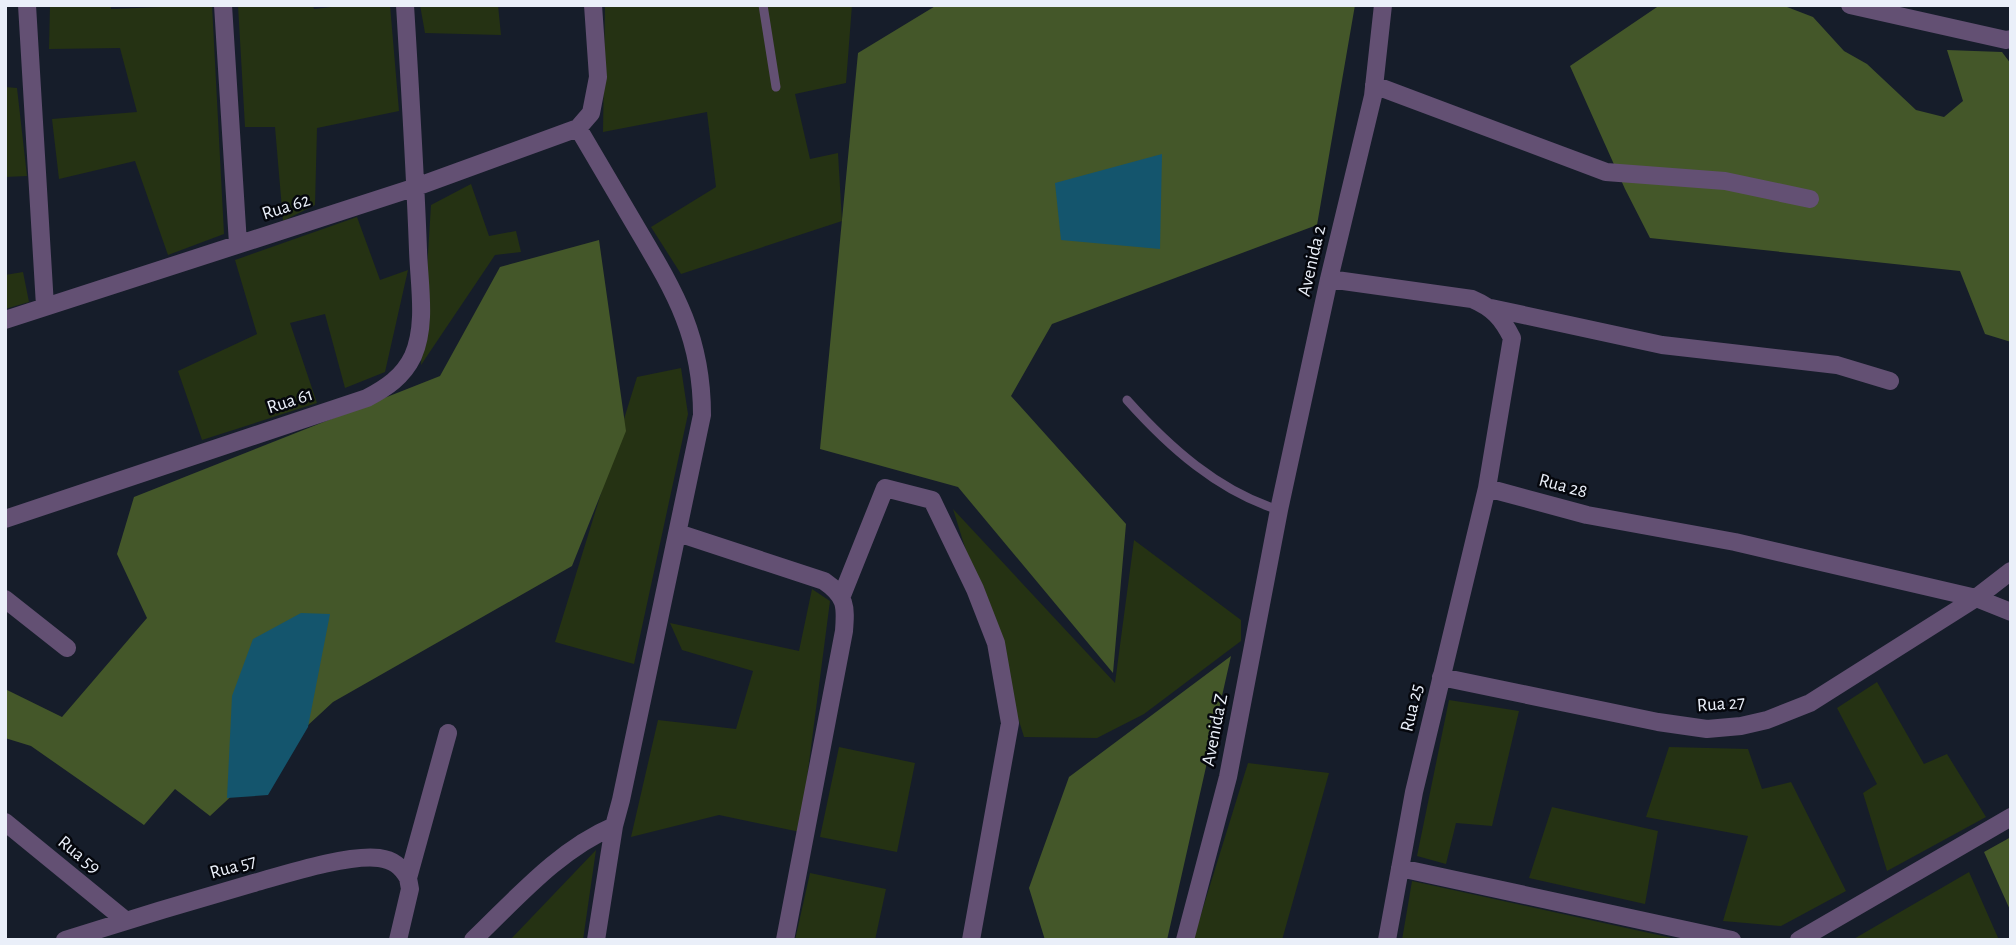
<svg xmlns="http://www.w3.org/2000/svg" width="2016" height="945" font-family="'Alegreya Sans',sans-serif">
	<rect width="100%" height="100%" fill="#161d2a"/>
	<path fill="#253213" d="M50,5h61v4l101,-4 12,229 -56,21 -33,-94 -76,18 -7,-60 85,-7 -17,-64 -71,1z
		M238,5h75l1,4 35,-4h41l9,106 -82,17 -2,77 -32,16 -8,-94h-30z
		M420,5h78l3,30 -76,-2z
		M605,5h247l-6,78 -51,11 15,65 28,-6 4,68 -161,53 -30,-47 65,-40 -9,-75 -104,20z
		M5,87l12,1 10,88 -22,1z
		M471,184l18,52 27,-5 5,21 -26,3 -74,110 10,-160z
		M357,217l23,63 28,-10 -23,102 -40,16 -20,-74 -35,9 27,80 -115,37 -24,-69 79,-37 -22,-74z
		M23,272l6,30 -24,7v-34z
		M681,368l7,46 -54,250 -79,-22 82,-265z
		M953,509l162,174 19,-143 107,80v21l-97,73 -47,24 -73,-1z
		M812,589l18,12 -30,231 -81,-17 -88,22 27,-117 78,9 17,-58 -71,-21 -12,-27 129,28z
		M1877,682l47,82 23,-10 39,63 -99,54 -24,-78 14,-9 -40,-76z
		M1449,700l70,11 -27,115 -36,-3 -10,41 -29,-8z
		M839,747l76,16 -18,89 -77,-15z
		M1669,747l79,2 14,40 29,-7 55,109 -65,35 -58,-5 25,-85 -102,-19z
		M1248,763l81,10 -47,167h-89z
		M1552,807l106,24 -13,73 -116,-26z
		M596,850l-13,90h-73z
		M1969,872l30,68h-147z
		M810,873l76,16 -11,51h-80z
		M1412,881l269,59h-279z"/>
	<path fill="#445729" d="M937,5h418l-38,220 -265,99 -41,72 115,128 -13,149 -155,-186 -138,-38 38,-396z
		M1660,5h108l19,2 26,10 31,34 23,13 49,46 28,7 19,-16 -16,-51 55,2 9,12v278l-26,-8 -25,-63 -310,-33 -25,-49 -55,-123z
		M599,240l27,191 -54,135 -239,136 -123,114 -35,-27 -31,36 -113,-79 -26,-8v-49l57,28 85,-99 -30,-64 17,-57 306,-121 60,-109z
		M1231,656l-64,284h-122l-16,-52 40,-111z
		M2011,837v75l-27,-60z"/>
	<path fill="#14556d" d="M1162,154l-2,95 -99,-9 -6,-57z
		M301,613l29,1 -22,113 -40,68 -41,3 5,-102 21,-57z"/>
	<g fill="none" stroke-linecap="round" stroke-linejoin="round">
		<path stroke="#635073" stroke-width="9" d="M763,5l13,82
			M1127,400c42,47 91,91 152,110"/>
		<path stroke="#635073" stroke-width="18" d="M27,5l18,301
			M223,5l15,239
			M1850,5l156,35 5,-1
			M1374,85l232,87 119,9 85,18
			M1329,279l143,20c21,9 30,19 40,39l-25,150 100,27 148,27 241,56 35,14
			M1491,308l171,37 175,20 53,16
			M5,320l411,-133 162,-59 13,-15 7,-36 -5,-72
			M5,519l362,-121c19,-10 36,-21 46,-42 14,-32 6,-72 5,-106 -3,-82 -8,-163 -13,-245
			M678,533l146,48c22,15 22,25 20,50l-59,309
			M841,598l44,-110 47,12 43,89 21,54 14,80 -39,217
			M5,599l62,49
			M1441,677l217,45 49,7 34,-3 26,-6 43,-17 166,-105 35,-27
			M5,822l120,98
			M1400,868l332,72
			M65,940c63,-20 126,-39 189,-57 32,-9 94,-29 125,-25 14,2 22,8 29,20
			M398,940l12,-51 -2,-11 40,-145
			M473,940c44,-42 85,-90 141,-114l7,-26 81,-385c0,-77 -26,-121 -64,-185 -20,-34 -40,-68 -60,-102
			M596,940l18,-114
			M1185,940l43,-163 51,-267 50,-231 44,-183 10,-91
			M1387,940l27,-148 73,-304
			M1799,940l212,-123"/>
	</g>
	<g text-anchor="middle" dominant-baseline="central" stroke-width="5" stroke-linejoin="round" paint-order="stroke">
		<g font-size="19" fill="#eaeff9" stroke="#05070d">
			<text transform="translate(286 207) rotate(-18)">Rua 62</text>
			<text transform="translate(1312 261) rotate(-77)">Avenida 2</text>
			<text transform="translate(290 401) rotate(-18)">Rua 61</text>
			<text transform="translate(1563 486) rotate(15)">Rua 28</text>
			<text transform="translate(1721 704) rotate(-4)">Rua 27</text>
			<text transform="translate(1412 708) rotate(-77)">Rua 25</text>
			<text transform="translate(1215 730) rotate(-79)">Avenida Z</text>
			<text transform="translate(79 855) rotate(39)">Rua 59</text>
			<text transform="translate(233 867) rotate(-16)">Rua 57</text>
		</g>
	</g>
	<rect width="2016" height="945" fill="none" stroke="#eaeff9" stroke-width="14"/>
</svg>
